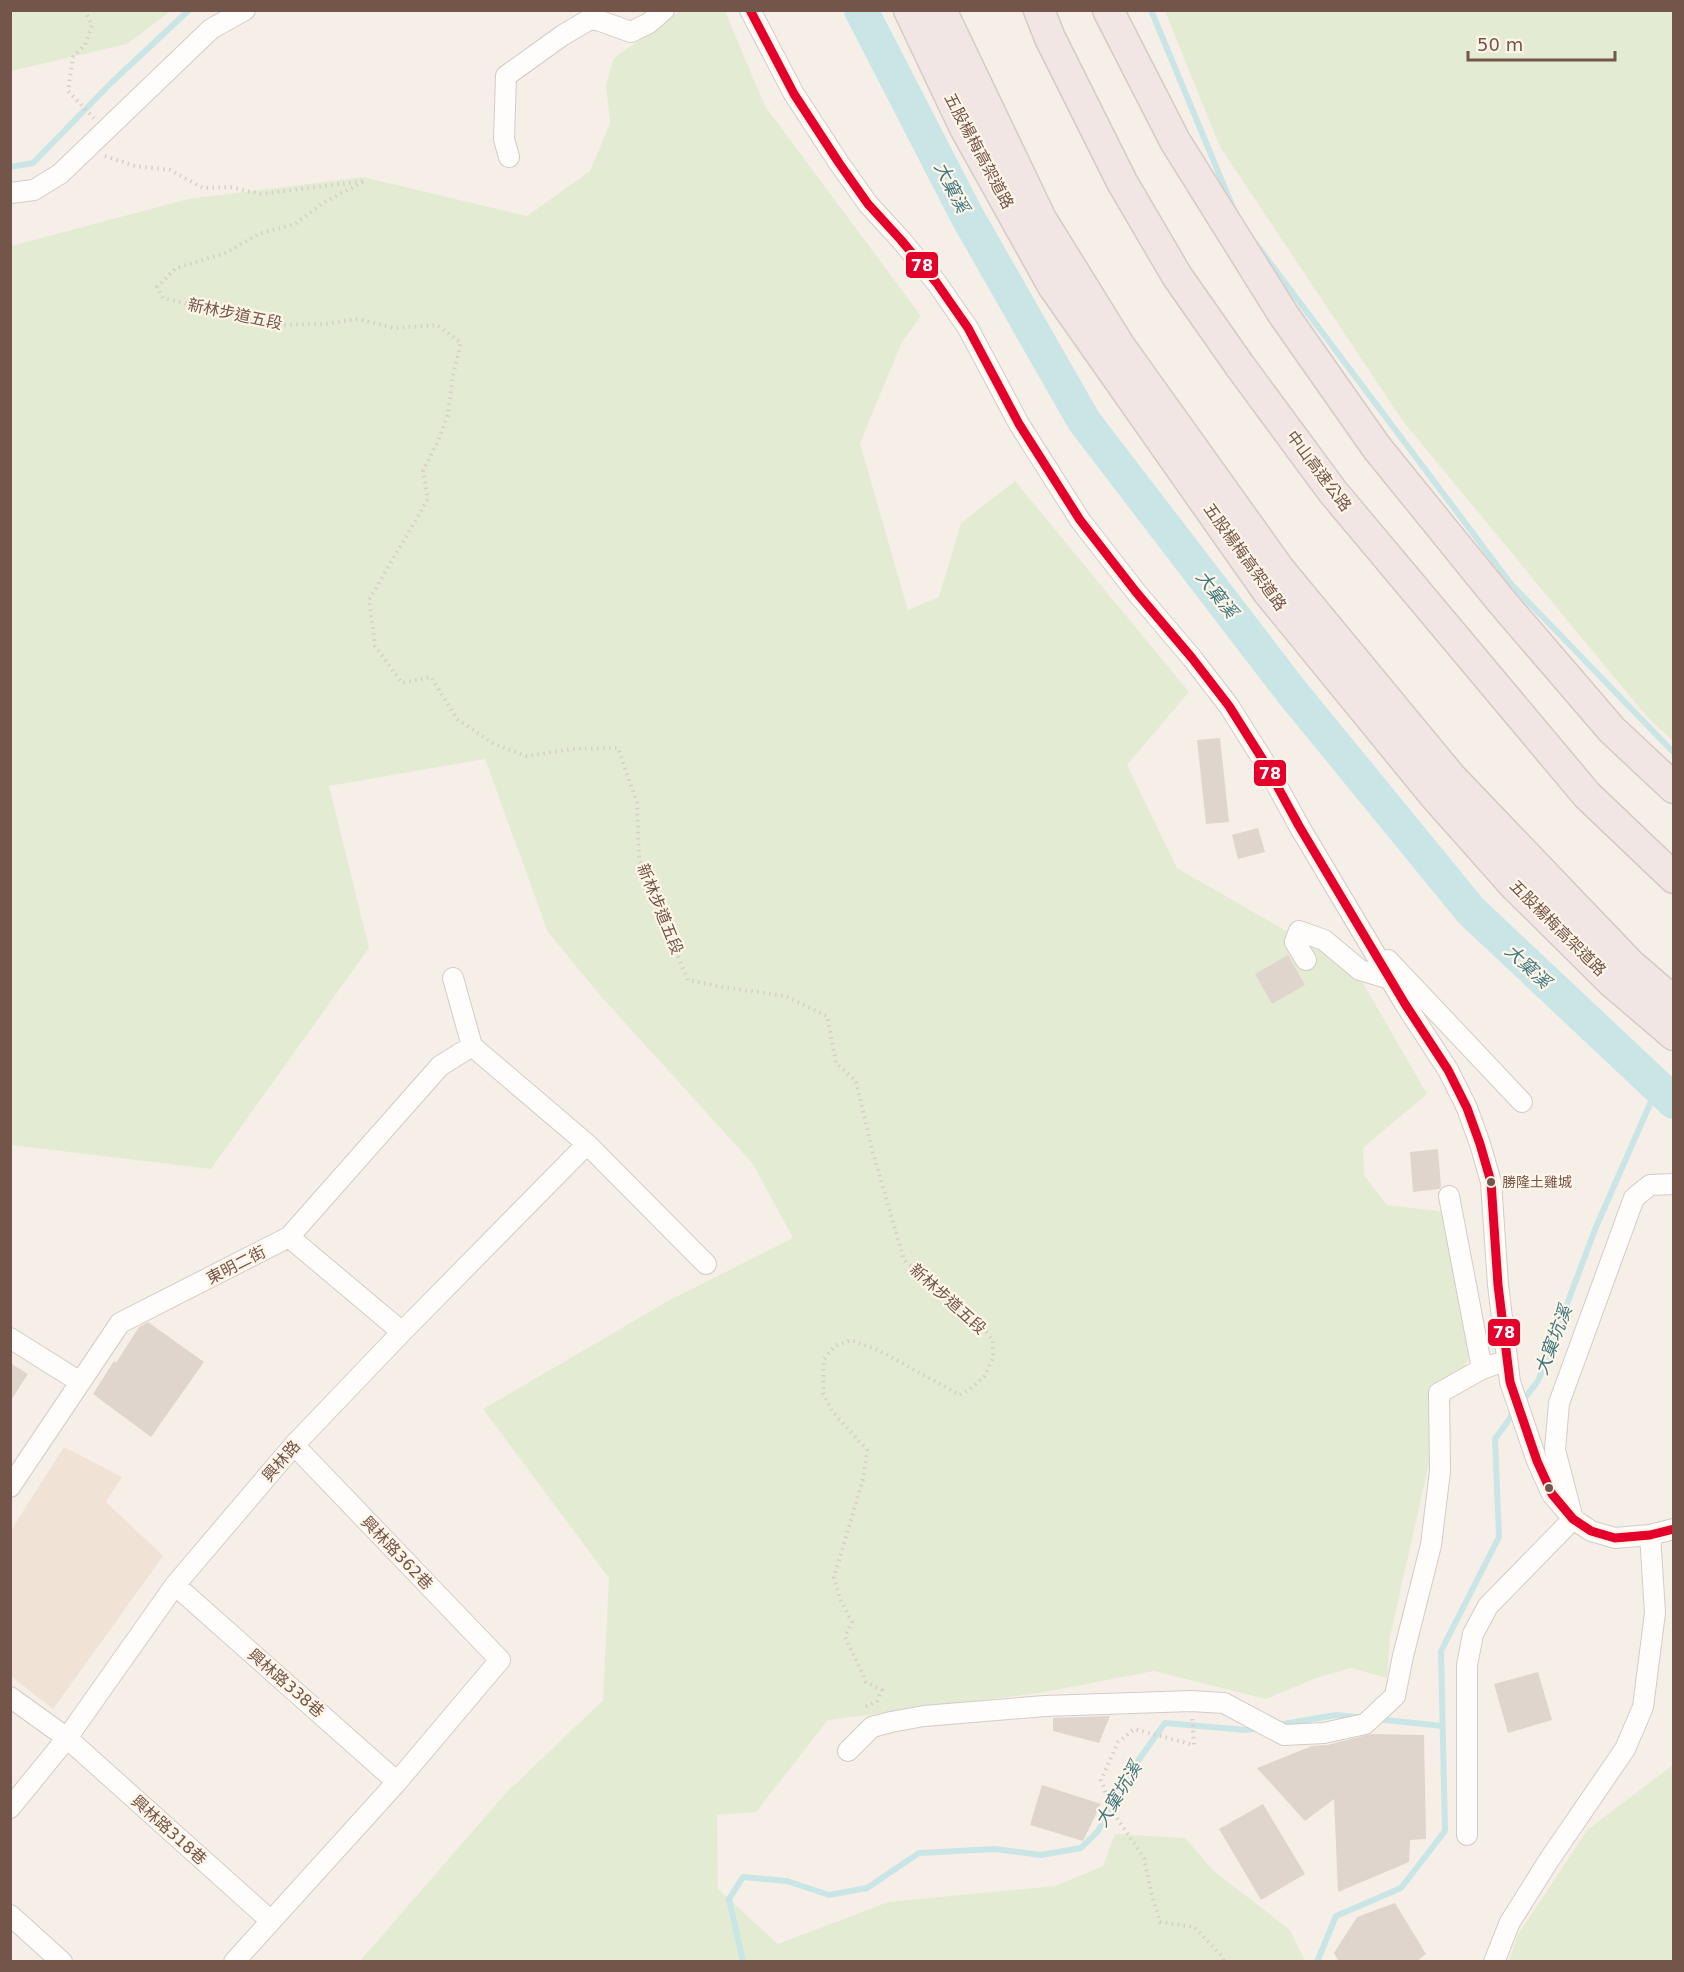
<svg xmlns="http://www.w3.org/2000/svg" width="1684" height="1972" font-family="'DejaVu Sans','Noto Sans TC',sans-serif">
	<rect width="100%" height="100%" fill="#f6efe8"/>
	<path fill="#f0e2d5" d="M64,1447l58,30 -16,25 57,54 -110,153 -42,-33 -1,-144z"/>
	<path fill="#e3ecd3" d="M10,11l1,-1 160,1 -44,33 -116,27z
		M680,11h45l40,95 156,210 -19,26 -42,101 48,167 31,-13 22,-74 54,-42 174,211 -62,73 50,103 179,103 71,123 -64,54 1,27 23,30 51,6 20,13 16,119 -42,107 -42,187 -3,41 -36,-10 -32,9 -53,22 -112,-28 -114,22 -212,27 -72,92 -39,3 1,74 60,55 110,-42 168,-16 47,-20 12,-32 70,4 29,33 76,59 15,31h-945l145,-167 98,-94 6,-122 -126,-169 185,-108 125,-63 -40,-74 -155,-171 -50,-61 -63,-173 -156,27 40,162 -158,221 -200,-24v-899l177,-47 175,-22 164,39 63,-45 20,-48 -4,-38 8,-27z
		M1165,11h508v730l-26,-24 -245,-297 -182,-273z
		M1673,1765v196h-164l8,-25 70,-106z"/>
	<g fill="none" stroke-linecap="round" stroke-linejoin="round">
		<path stroke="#cae5e6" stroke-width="6" d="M1151,10l83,200
			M10,167l23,-4 78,-80 78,-73
			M1256,244l255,340 163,169
			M1521,1403l17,-22 58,-154 61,-139
			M1376,1719l66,7
			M1278,1725l58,-10 21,2
			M743,1962l-14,-63 14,-22 44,4 42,14 38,-7 52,-35 76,-4 46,6 40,-7 17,-17 32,-59 35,-49 81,7 13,-2
			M1317,1962l19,-46 65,-28 44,-57 -4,-180 58,-114 -4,-98 20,-28"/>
		<path stroke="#cae5e6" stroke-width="34" d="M861,10l106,206 117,205 207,270 180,220 203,191"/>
	</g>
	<path fill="#e0d5cd" d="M1220,738l9,84 -23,2 -9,-84z
		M1258,828l7,24 -27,7 -6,-24z
		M1288,955l17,30 -33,19 -17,-30z
		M1438,1149l3,38 -2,2 -26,3 -3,-40z
		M148,1322l56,40 -53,75 -58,-43 21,-33 2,2 23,-36z
		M10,1363l18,11 -18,28z
		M1538,1672l14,48 -44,13 -14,-49z
		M1110,1716l-11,27 -46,-12v-13z
		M1371,1734l53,1 2,104 -16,1 -1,22 -71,30 -4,-93 -29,22 -48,-53 55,-22 15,-1z
		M1042,1785l59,19 -18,37 -53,-16z
		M1263,1804l42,70 -44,26 -42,-71z
		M1395,1903l31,51 -10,8h-77l-5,-9 23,-36z"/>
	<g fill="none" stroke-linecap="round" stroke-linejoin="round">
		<defs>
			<path id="minor" d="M750,10l44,84 45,69 29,41 33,36 35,42 32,46 51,96 61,96 56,72 56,66 37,48 34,54 36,66 106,178 43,66 19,38 13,36 11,38 7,103 12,97 27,79 15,33 21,25 18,12 24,7 35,-3 24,-6
				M509,157l-5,-18 2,-63 57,-41 29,-17 39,14 18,-9 15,-13
				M10,193l24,-3 26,-16 151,-145 34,-19
				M1306,960l-11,-18 4,-11 25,9 36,30 30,9
				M1388,960l134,142
				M453,978l19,68 115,98 119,120
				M1449,1196l33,173
				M289,1237l113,95
				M10,1338l70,44
				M10,1487l110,-164 169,-86 151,-171 32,-20
				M175,1585l222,197
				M10,1697l57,41 204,183
				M848,1751l24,-24 19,-5 33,-6 121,-10 146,-5 33,2 60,32 40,-2 41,-9 30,-28 8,-40 28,-111 9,-74 -1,-78 43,-24 25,-9
				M10,1808l57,-70 108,-153 119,-140 108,-113 185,-188
				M1467,1835v-170l6,-31 15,-28 85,-87 -18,-69 4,-47 75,-205 16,-13 24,-1
				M10,1915l52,47
				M234,1962l163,-180 103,-122 -206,-215
				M1494,1962l16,-40 39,-62 76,-111 18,-42 12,-94 -5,-78"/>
			<path id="highway" d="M909,10l56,118 88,158 215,306 166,203 79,89 100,99 61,52
				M941,10l100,209 78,126 161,225 171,207 179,187 44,38
				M1039,10l11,28 72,144 55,94 63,90 93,126 254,303 87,83
				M1108,10l67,131 108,173 94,134 125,154 110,128 62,58"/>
		</defs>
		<use href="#minor" stroke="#d4cbc5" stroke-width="22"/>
		<use href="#highway" stroke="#d5cac5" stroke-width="33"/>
		<path stroke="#d8cec9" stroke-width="4" stroke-dasharray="1.5 4.5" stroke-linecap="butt" d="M84,10l8,15 -7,20 -12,12 -5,34 26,27
			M105,156l30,10 35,4 33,18 27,-1 32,7 103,-13 -42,22 -28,21 -37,10 -32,19 -50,15 -19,19 6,11 67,17 47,10 47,-1 34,-5 36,9 43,-3 24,18 -8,32 -5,40 -11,28 -14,28 5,28 -59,101 6,46 27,37 29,-6 26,42 37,25 33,12 46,-7 45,-1 19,55 2,55 22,58 27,64 34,7 63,9 42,20 9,47 20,18 15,65 33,114 76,64 13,17v17l-9,19 -14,12 -10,6 -80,-44 -29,-11 -16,6 -11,13 -1,34 9,18 35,39 -3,26 -30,101 6,22 12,23 -7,14c6,16 15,30 21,46l16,8 -5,11 -14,7
			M1192,1719l2,26 -60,-16 -16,13 -17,38 11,31 32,47 7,34 9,30 34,5 28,29 2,6"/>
		<use href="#minor" stroke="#fefdfc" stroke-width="20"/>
		<use href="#highway" stroke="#f1e6e3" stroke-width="30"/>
		<defs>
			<path id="bus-1" d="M750,10l44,84 45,69 29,41 33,36 35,42 32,46 51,96 61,96 56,72 56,66 37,48 34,54 36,66 106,178 43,66 19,38 13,36 11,38 7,103 12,97 27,79 15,33 21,25 18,12 24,7 35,-3 24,-6"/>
		</defs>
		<use href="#bus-1" stroke="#fff5e8" stroke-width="14"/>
		<use href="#bus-1" stroke="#e4002b" stroke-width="9"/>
	</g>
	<g fill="#735549" stroke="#fff5e8" stroke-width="2">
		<circle cx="1491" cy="1182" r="5"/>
		<circle cx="1549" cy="1488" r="5"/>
	</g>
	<g text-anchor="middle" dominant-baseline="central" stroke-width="4.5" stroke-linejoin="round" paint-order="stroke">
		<g font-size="14" fill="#735549" stroke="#fff5e8" text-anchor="start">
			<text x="1502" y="1182">勝隆土雞城</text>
		</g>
		<g font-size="16" fill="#735549" stroke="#fff5e8">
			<text transform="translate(979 151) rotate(62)">五股楊梅高架道路</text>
			<text transform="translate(235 314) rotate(12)">新林步道五段</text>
			<text transform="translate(1319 471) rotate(53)">中山高速公路</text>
			<text transform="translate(1245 557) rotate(54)">五股楊梅高架道路</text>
			<text transform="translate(660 909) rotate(68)">新林步道五段</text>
			<text transform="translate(1558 928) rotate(45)">五股楊梅高架道路</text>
			<text transform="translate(236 1265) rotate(-27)">東明二街</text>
			<text transform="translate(948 1299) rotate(42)">新林步道五段</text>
			<text transform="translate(281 1461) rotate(-49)">興林路</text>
			<text transform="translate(397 1553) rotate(46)">興林路362巷</text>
			<text transform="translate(286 1683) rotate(41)">興林路338巷</text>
			<text transform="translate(169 1830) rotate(42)">興林路318巷</text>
		</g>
		<g font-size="18" font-style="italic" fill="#3f7980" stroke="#fff5e8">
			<text transform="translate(952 187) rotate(63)">大窠溪</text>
			<text transform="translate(1217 594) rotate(52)">大窠溪</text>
			<text transform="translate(1528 966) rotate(43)">大窠溪</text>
			<text transform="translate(1553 1340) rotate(-69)">大窠坑溪</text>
			<text transform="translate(1118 1794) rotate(-59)">大窠坑溪</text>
		</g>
	</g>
	<g stroke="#fff5e8" stroke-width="2">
		<rect x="905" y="251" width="34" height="28" rx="6" fill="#e4002b"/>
		<rect x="1253" y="759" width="34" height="28" rx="6" fill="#e4002b"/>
		<rect x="1487" y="1318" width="34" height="29" rx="6" fill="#e4002b"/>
	</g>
	<g font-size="16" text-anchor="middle" font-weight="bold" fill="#fff">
		<text x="922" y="271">78</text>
		<text x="1270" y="779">78</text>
		<text x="1504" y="1338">78</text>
	</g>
	<rect width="1684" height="1972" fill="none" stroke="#735549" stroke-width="24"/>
	<path d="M1468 51v9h147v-9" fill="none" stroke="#735549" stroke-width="3"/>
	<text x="1477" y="51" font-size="18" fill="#735549" stroke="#fff5e8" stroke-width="4.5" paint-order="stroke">50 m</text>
</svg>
